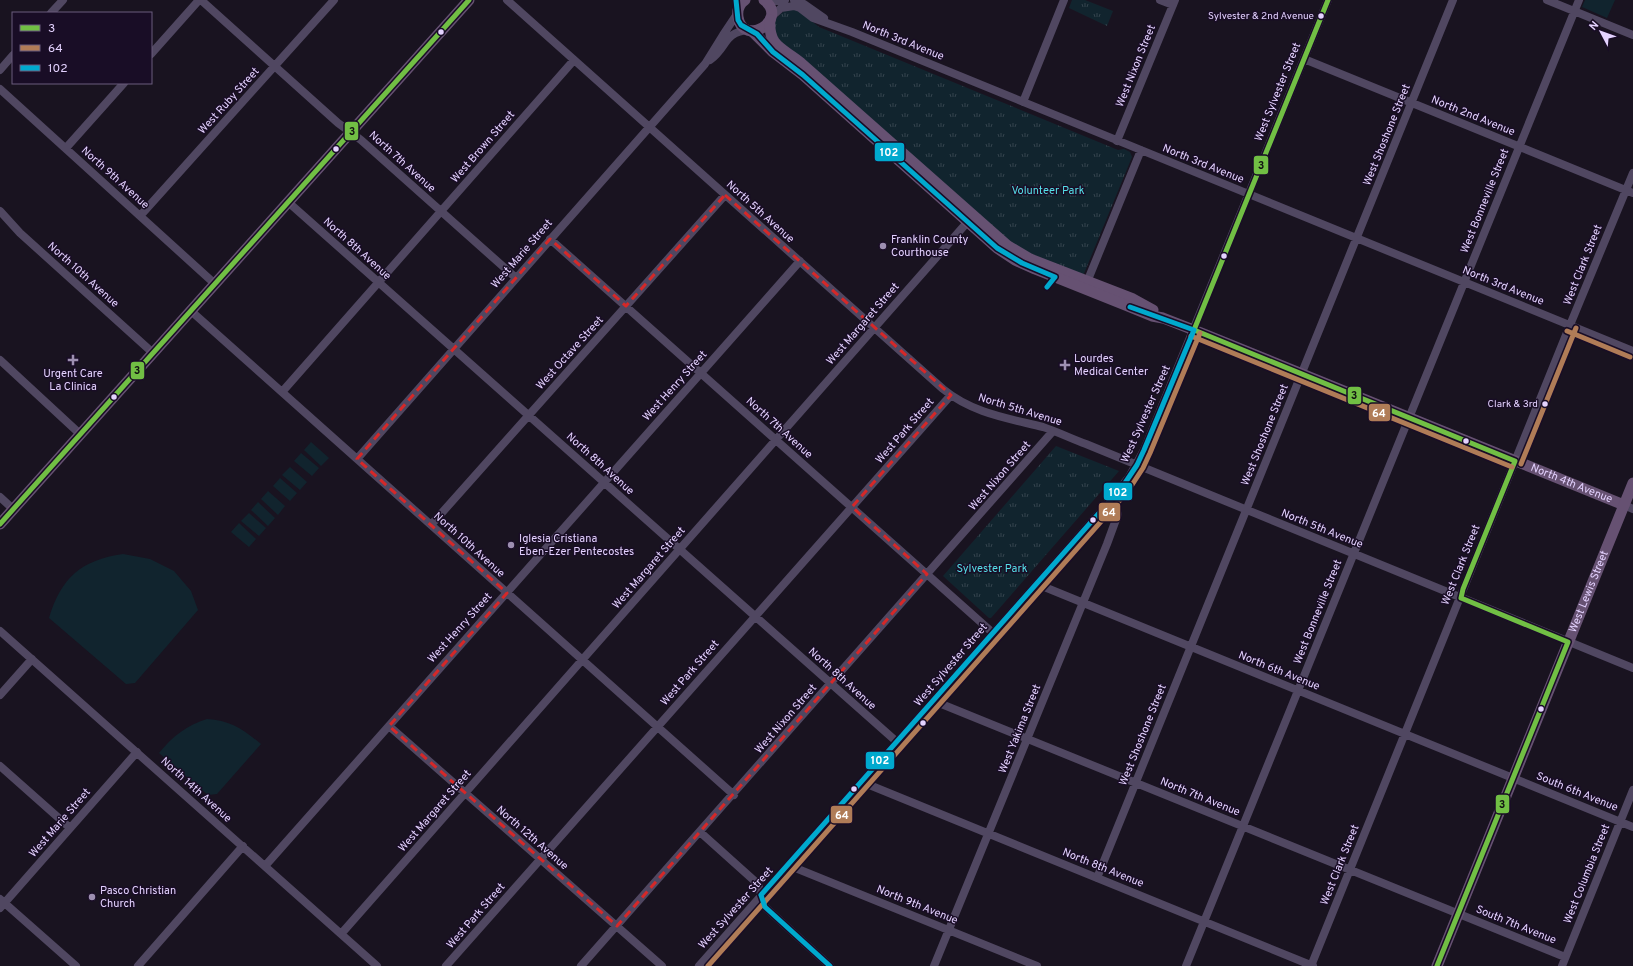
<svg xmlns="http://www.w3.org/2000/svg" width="1633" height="966" font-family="Overpass,sans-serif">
	<defs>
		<pattern id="park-tufts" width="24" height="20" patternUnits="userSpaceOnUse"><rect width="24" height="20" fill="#11242e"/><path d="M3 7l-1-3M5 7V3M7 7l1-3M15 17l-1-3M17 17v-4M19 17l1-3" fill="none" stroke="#34434d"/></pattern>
	</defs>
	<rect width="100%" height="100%" fill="#191320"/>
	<path fill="#11242e" d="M1585,0h30l-8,18 -25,-11z
		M311,442l18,16 -8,8 -17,-16z
		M301,453l18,15 -7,8 -18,-15z
		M290,467l17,15 -7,8 -18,-15z
		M280,478l17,15 -7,8 -17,-15z
		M268,491l17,15 -7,9 -17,-16z
		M258,502l17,16 -7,8 -17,-16z
		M249,513l17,15 -7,8 -18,-15z
		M239,523l17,16 -7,8 -18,-15z
		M123,554l27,5 24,12 17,20 7,19 -63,73 -9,1 -77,-66c12,-40 32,-58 74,-64z
		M207,719c23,1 37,11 54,25l-44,50 -9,1 -49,-42c14,-17 28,-28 48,-34z"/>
	<path fill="url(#park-tufts)" d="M1072,0h13l28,11 -6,15 -38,-18z
		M785,10h13l21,17 299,123 6,-1 6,3 2,5 -49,119 -68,-29 -237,-202 -5,-24z
		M1056,446l63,25 -128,147h-2l-46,-42z"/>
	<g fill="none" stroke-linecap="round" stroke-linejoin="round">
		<path stroke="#504761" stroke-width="8" d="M201,0l137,123 23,17 155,138
			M507,0l436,389c29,24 64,29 100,38 15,5 29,12 43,17l547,224
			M767,0l9,1 9,-1
			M794,0l10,4 20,14
			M1160,0l13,5
			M1547,0l86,35
			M51,13l12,-13
			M771,17l10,-9 13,-2 6,2 13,10 39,14 781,319
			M151,54l48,-54
			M1304,59l329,134
			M710,60c18,-13 13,-28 39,-30
			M0,70l13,-15
			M0,89l215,195
			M1023,102l41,-102
			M1117,141l58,-141
			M66,148l58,-65
			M288,202l609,540
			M0,211l20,22 133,120
			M140,216l194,-216
			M550,239l443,394
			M1085,287l56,-137
			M191,311l543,484
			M0,360l80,74
			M282,392l292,-332
			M357,459l348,-395 18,-29 14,-21
			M0,497l13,12
			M1624,505l9,4
			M431,525l294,-330
			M1037,584l596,243
			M0,631l377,335
			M0,695l32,-36
			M934,701l631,256
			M389,726l273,240
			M0,766l70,62
			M862,782l451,184
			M700,832l58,52 7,23 65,59
			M788,865l249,101
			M265,866l535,-605
			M1097,878l356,-878
			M0,899l76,67
			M0,908l137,-156
			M341,934l630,-716
			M138,966l105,-120
			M446,966l505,-571
			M581,966l472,-535
			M699,966l410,-464 20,-25 15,-27 184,-450
			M934,966l173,-422 11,-30 -9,-12
			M1186,966l393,-966
			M1311,966l259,-641 63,-152
			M1562,966l71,-176"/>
		<g stroke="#665172" stroke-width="11">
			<path d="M745,0c-6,4 -8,10 -7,17 5,31 52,3 26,-17"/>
			<path d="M770,20c-2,27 13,28 31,43l207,183 22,13 103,40 20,11"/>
			<path id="s1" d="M752,31l21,21 30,23 194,173 18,12 20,9 95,38 22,9 11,2 41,16 420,171"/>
			<path d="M0,524l469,-524"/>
			<path id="s2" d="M1437,966l196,-483"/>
		</g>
		<defs>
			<path id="bus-1" d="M1194,330l134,-330
				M1194,330l321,131
				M0,524l469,-524
				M1461,598l2,-9 52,-128
				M1461,598l107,44
				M1437,966l131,-324"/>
			<path id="bus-2" d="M1567,331l63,26
				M1191,336l321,131
				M1521,464l55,-136
				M708,966l420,-475 15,-23 7,-15 50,-120"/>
			<path id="bus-3" d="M736,0l2,20 3,5 16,9 16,18 30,23 194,173 25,15 33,14 -8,10
				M1130,307l64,23
				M761,895l362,-409 14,-21 7,-15 50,-120
				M761,895l4,12 65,59"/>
		</defs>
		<use href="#bus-1" stroke="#190d26" stroke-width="8"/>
		<use href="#bus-2" stroke="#190d26" stroke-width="8"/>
		<use href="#bus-3" stroke="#190d26" stroke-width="8"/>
		<use href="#bus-1" stroke="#71bf44" stroke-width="5"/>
		<use href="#bus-2" stroke="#b07c57" stroke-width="5"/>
		<use href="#bus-3" stroke="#00a9ce" stroke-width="5"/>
	</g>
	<path fill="none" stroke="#d62828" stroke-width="3" stroke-dasharray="8 5" stroke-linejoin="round" d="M725,195l226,200 -99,112 75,67 -310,352 -228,-200 118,-133 -150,-134 193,-220 76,67z"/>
	<g fill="#e4d2ff" stroke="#190d26" stroke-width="1.5">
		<circle cx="1321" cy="16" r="3.5"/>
		<circle cx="441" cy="32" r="3.5"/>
		<circle cx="336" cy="149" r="3.5"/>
		<circle cx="1224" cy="256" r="3.5"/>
		<circle cx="114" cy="397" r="3.5"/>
		<circle cx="1545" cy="404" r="3.5"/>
		<circle cx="1466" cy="441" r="3.5"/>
		<circle cx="1093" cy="520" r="3.5"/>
		<circle cx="1541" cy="709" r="3.5"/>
		<circle cx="923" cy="723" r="3.5"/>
		<circle cx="854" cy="789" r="3.5"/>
	</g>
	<g fill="#9d8fb1" stroke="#190d26" stroke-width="1.5">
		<circle cx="883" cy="246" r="4"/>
		<path d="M71 354h4v4h4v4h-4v4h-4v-4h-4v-4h4z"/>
		<path d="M1063 359h4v4h4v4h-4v4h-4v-4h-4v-4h4z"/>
		<circle cx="511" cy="545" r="4"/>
		<circle cx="92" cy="897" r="4"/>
	</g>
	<g text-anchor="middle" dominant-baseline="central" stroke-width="3" stroke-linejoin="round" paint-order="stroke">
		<g font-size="10" fill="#e4d2ff" stroke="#190d26" text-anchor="end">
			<text x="1314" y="16">Sylvester &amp; 2nd Avenue</text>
			<text x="1538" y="404">Clark &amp; 3rd</text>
		</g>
		<g font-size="11" fill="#e4d2ff" stroke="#190d26">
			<text transform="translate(903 41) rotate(22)">North 3rd Avenue</text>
			<text transform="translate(1136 66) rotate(-68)">West Nixon Street</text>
			<text transform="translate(1278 92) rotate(-68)">West Sylvester Street</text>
			<text transform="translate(229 101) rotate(-48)">West Ruby Street</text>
			<text transform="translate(1473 116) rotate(22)">North 2nd Avenue</text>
			<text transform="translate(1387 135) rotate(-68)">West Shoshone Street</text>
			<text transform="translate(483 147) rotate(-49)">West Brown Street</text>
			<text transform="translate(402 162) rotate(42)">North 7th Avenue</text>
			<text transform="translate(1203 164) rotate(22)">North 3rd Avenue</text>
			<text transform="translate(115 178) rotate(42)">North 9th Avenue</text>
			<text transform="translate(1485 201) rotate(-68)">West Bonneville Street</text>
			<text transform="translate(760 212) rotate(42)">North 5th Avenue</text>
			<text transform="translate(357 249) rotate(42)">North 8th Avenue</text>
			<text transform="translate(522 254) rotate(-49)">West Marie Street</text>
			<text transform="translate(1583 265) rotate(-68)">West Clark Street</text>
			<text transform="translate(83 275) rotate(42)">North 10th Avenue</text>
			<text transform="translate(1503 286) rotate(22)">North 3rd Avenue</text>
			<text transform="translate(863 324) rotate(-49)">West Margaret Street</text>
			<text transform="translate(570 353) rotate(-48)">West Octave Street</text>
			<text transform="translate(675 386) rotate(-48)">West Henry Street</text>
			<text transform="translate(1020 410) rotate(17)">North 5th Avenue</text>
			<text transform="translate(1146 414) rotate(-66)">West Sylvester Street</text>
			<text transform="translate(779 428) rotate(42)">North 7th Avenue</text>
			<text transform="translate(905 431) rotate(-49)">West Park Street</text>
			<text transform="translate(1265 435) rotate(-68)">West Shoshone Street</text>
			<text transform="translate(600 464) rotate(42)">North 8th Avenue</text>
			<text transform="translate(1000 476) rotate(-49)">West Nixon Street</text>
			<text stroke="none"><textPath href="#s1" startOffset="949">North 4th Avenue</textPath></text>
			<text transform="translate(1322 529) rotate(22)">North 5th Avenue</text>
			<text transform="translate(469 545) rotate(42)">North 10th Avenue</text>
			<text transform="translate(1461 565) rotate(-68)">West Clark Street</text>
			<text transform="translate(649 568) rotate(-49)">West Margaret Street</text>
			<text stroke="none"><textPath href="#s2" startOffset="404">West Lewis Street</textPath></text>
			<text transform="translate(1318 612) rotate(-68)">West Bonneville Street</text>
			<text transform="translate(460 628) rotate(-48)">West Henry Street</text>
			<text transform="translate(951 665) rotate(-49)">West Sylvester Street</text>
			<text transform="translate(1279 671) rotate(22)">North 6th Avenue</text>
			<text transform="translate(690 673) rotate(-49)">West Park Street</text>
			<text transform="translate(842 679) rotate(42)">North 8th Avenue</text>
			<text transform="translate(786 719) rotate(-49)">West Nixon Street</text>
			<text transform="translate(1020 729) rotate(-68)">West Yakima Street</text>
			<text transform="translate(1143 735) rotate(-68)">West Shoshone Street</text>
			<text transform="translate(196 790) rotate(42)">North 14th Avenue</text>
			<text transform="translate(1577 792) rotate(22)">South 6th Avenue</text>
			<text transform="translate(1200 797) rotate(22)">North 7th Avenue</text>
			<text transform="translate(435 811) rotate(-49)">West Margaret Street</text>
			<text transform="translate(60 823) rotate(-49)">West Marie Street</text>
			<text transform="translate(532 838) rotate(41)">North 12th Avenue</text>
			<text transform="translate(1340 865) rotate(-68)">West Clark Street</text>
			<text transform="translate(1103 868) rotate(22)">North 8th Avenue</text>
			<text transform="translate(1587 874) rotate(-68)">West Columbia Street</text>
			<text transform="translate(917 905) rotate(22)">North 9th Avenue</text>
			<text transform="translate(736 908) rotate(-48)">West Sylvester Street</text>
			<text transform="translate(476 916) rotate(-49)">West Park Street</text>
			<text transform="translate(1516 925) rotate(22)">South 7th Avenue</text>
		</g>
		<g font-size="11" fill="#55e0e8" stroke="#190d26">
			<text x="1048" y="191">Volunteer Park</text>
			<text x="992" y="569">Sylvester Park</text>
		</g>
		<g font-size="11" fill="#e4d2ff" stroke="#190d26" text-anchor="start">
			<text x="891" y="240">Franklin County<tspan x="891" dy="13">Courthouse</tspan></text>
			<text x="1074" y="359">Lourdes<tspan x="1074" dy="13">Medical Center</tspan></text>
			<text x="73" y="374" text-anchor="middle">Urgent Care<tspan x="73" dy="13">La Clinica</tspan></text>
			<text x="519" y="539">Iglesia Cristiana<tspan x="519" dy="13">Eben-Ezer Pentecostes</tspan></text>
			<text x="100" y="891">Pasco Christian<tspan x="100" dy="13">Church</tspan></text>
		</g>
	</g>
	<g stroke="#190d26" stroke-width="1.5">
		<rect x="344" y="121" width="15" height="20" rx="4" fill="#71bf44"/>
		<rect x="874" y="142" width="31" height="20" rx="4" fill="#00a9ce"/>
		<rect x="1253" y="155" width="16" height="20" rx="4" fill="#71bf44"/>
		<rect x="130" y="361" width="15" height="19" rx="4" fill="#71bf44"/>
		<rect x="1347" y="386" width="15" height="19" rx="4" fill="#71bf44"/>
		<rect x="1368" y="403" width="23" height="19" rx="4" fill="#b07c57"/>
		<rect x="1103" y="482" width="30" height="19" rx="4" fill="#00a9ce"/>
		<rect x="1098" y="502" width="23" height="20" rx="4" fill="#b07c57"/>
		<rect x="865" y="751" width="30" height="19" rx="4" fill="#00a9ce"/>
		<rect x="1495" y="794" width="15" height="20" rx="4" fill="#71bf44"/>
		<rect x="830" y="805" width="23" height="19" rx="4" fill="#b07c57"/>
	</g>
	<g font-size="11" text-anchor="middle" font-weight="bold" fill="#fff">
		<text x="889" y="156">102</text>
		<text x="1379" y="417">64</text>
		<text x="1118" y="496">102</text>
		<text x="1109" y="516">64</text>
		<text x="880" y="764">102</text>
		<text x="842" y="819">64</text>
	</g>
	<g font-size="11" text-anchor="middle" font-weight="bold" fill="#111">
		<text x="352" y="135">3</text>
		<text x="1261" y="169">3</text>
		<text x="137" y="374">3</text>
		<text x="1354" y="399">3</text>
		<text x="1502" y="808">3</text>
	</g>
	<rect x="12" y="12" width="140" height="72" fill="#190d26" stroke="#6a5c7d"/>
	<rect x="20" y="25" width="20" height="6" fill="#71bf44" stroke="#6a5c7d"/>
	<text x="48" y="32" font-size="12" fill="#e4d2ff">3</text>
	<rect x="20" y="45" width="20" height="6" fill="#b07c57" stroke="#6a5c7d"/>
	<text x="48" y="52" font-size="12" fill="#e4d2ff">64</text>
	<rect x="20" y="65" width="20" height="6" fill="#00a9ce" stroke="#6a5c7d"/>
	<text x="48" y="72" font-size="12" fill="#e4d2ff">102</text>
	<g transform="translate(1601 32) rotate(311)" stroke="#190d26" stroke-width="3" paint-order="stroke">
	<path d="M0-3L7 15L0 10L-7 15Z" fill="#e4d2ff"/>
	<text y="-6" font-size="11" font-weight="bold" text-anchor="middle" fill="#e4d2ff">N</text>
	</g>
</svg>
